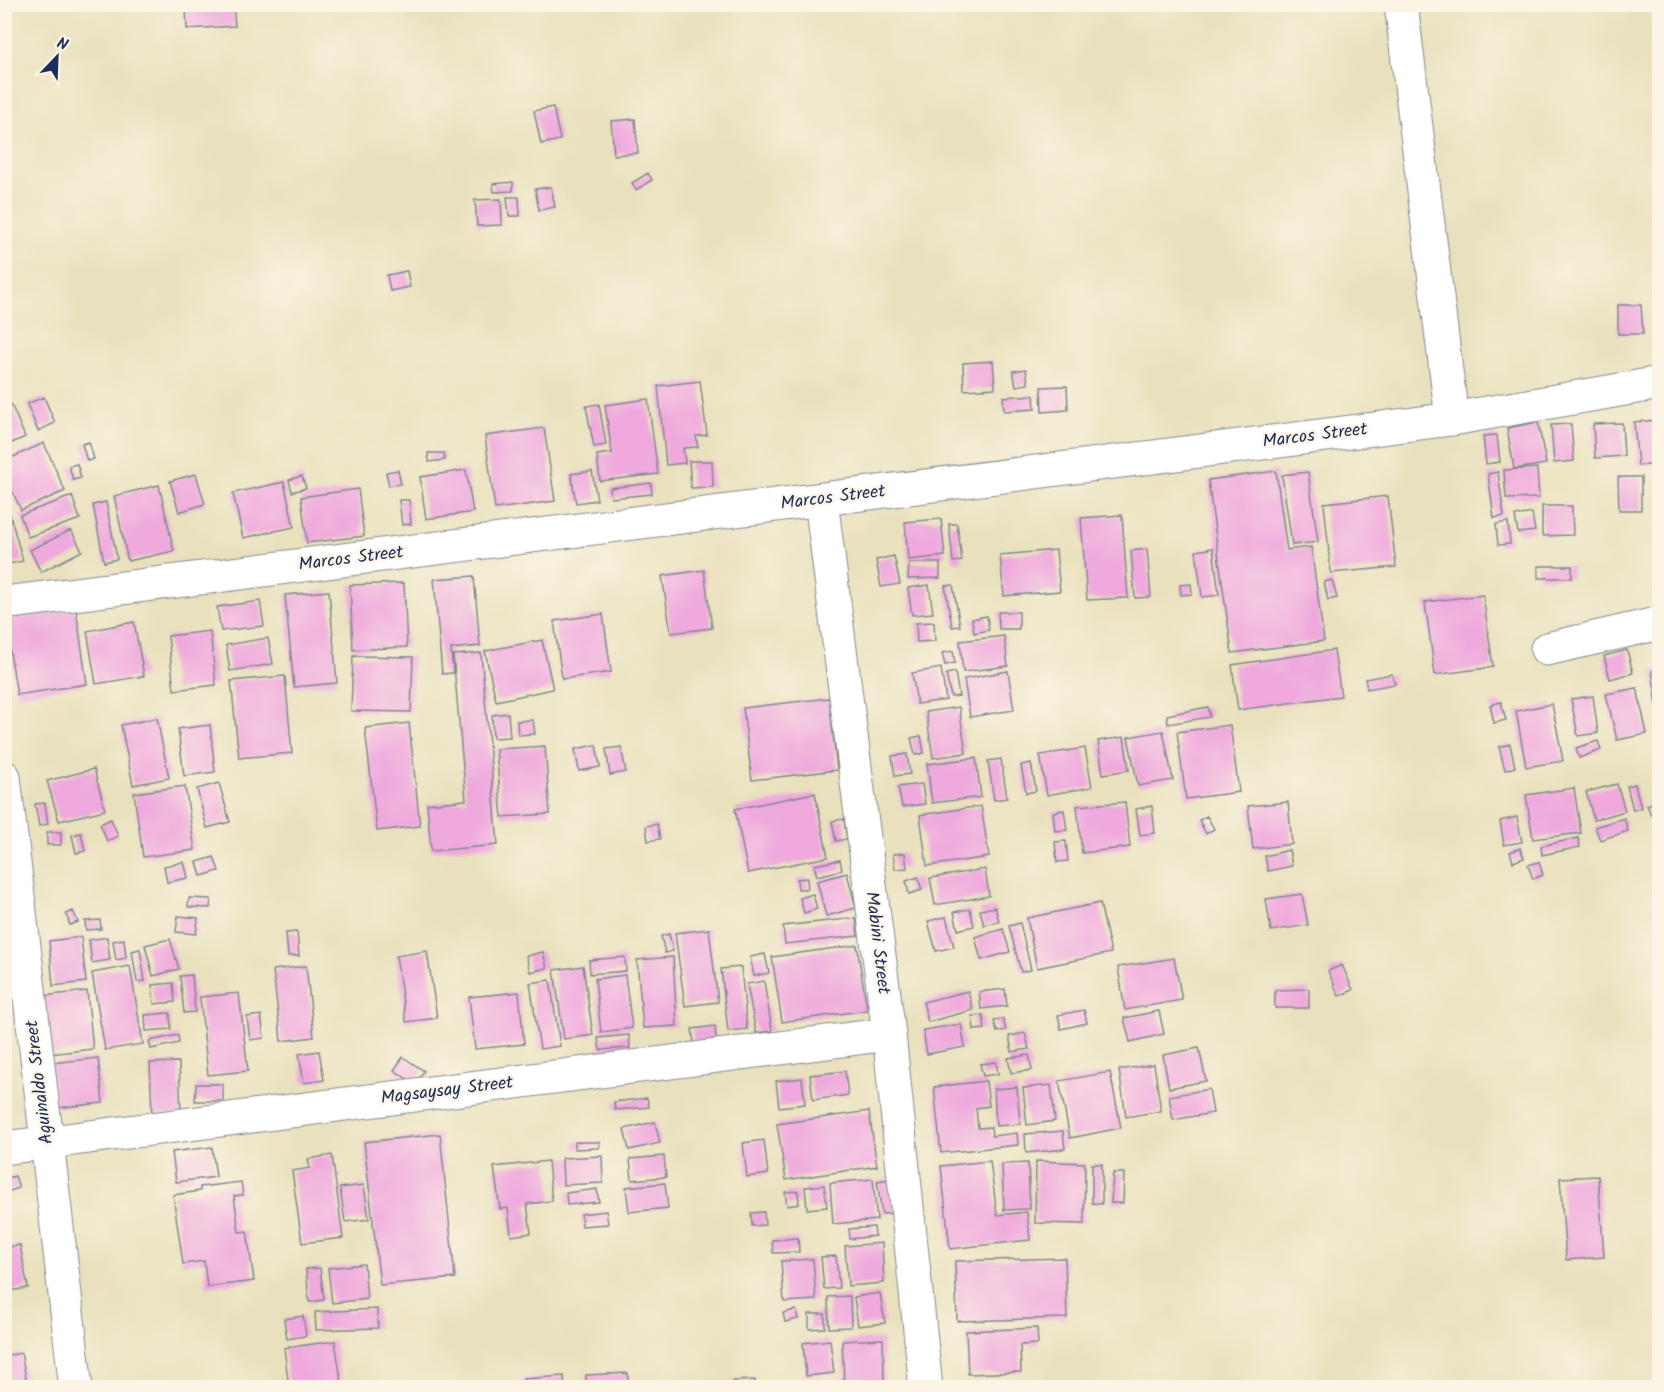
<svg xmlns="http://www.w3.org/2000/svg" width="1664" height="1392" font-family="Kalam,sans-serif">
	<rect width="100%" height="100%" fill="#fcf5e5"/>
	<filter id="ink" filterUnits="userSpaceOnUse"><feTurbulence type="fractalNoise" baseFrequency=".0167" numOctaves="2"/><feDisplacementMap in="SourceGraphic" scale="12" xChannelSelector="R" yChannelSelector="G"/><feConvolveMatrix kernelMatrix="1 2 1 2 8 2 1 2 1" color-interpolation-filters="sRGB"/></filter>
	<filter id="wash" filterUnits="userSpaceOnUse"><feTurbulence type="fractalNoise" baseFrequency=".008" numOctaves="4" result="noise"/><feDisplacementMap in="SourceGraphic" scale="24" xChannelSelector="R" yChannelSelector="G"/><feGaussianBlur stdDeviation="1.35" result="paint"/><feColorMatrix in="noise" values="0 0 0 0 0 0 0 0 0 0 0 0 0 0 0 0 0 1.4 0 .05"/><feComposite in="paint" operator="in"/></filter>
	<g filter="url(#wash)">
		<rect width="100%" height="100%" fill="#e9e1bd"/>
		<g id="blocks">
			<path fill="#efa9dd" d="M233,4l2,22 -48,3 -1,-21z
				M553,107l7,33 -19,4 -7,-33z
				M635,119l3,34 -24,2 -3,-34z
				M648,173l4,7 -16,10 -4,-7z
				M513,182v9l-19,1 -1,-8z
				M551,187l4,20 -16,3 -4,-21z
				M507,197h12l1,19h-11z
				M501,199l1,26 -25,1 -2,-26z
				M407,271l3,16 -20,4 -3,-16z
				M1618,305h23l2,29h-25z
				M993,361l2,27 -31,2 -1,-27z
				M1026,369l2,15 -12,2 -3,-15z
				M700,381l7,54 -11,1 2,11 -15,1 2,15 -19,2 -8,-79z
				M1067,386l1,24 -26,2 -1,-25z
				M1034,395l1,14 -31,2 -1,-14z
				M44,397l11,26 -17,8 -11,-27z
				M648,399l10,75 -58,7 -3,-26 15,-2 -7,-48z
				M11,404l14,33 -20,9v-39z
				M599,404l7,41 -12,2 -8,-41z
				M1657,420l3,44 -22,2 -4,-44z
				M1538,422l8,42 -32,5 -7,-41z
				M1622,423l2,33 -29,2 -2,-34z
				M1571,424l3,37 -20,2 -3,-38z
				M544,428l11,73 -60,8 -10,-73z
				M1497,435l3,27 -14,2 -3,-28z
				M89,442l5,17 -7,2 -5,-17z
				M44,443l21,48 -44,19 -17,-37v-12z
				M428,453h16l1,7 -16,2z
				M689,461h23l1,26 -22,1z
				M77,464l4,14 -8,2 -4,-14z
				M1537,468l2,30 -33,1 -2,-29z
				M398,470l3,14 -12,2 -3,-14z
				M466,470l7,42 -47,7 -6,-42z
				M592,471l5,29 -21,3 -5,-29z
				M1276,471l11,79 24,-3 13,94 -92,12 -24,-173z
				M1308,472l10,70 -26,3 -10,-70z
				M1498,472l6,44 -10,2 -6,-44z
				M196,474l9,30 -26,8 -9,-31z
				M302,476l4,12 -14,4 -3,-12z
				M1618,477h23v33h-22z
				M284,482l10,45 -51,11 -10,-45z
				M651,483l1,11 -41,4 -1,-10z
				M159,485l15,66 -46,10 -14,-65z
				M358,489l6,47 -57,7 -6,-46z
				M4,494l19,67 -19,4z
				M72,496l8,23 -52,18 -8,-22z
				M1388,496l8,71 -65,6 -7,-70z
				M399,500h10l2,24 -9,1z
				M106,502l11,57 -13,3 -11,-57z
				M1542,506h30l1,29 -31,1z
				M1532,513l3,18 -17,2 -3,-17z
				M1122,515l6,83 -41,2 -6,-82z
				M941,519l4,37 -37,4 -3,-38z
				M1508,522l2,22 -12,1 -2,-21z
				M949,524h8l5,37 -9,1z
				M71,530l11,21 -41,21 -11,-22z
				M1213,548l6,47 -17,2 -6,-46z
				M1147,549l4,48 -16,1 -4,-47z
				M1056,550l4,41 -56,5 -4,-41z
				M894,556l6,28 -19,3 -5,-27z
				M909,563h31v15l-32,1z
				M1538,566h34v12h-34z
				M704,570l8,58 -41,5 -9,-57z
				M474,576l6,70 -29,3 2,24 -11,1 -8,-95z
				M1332,580l5,18 -9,2 -4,-18z
				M404,583l3,64 -54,3 -3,-65z
				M1191,584l1,10 -11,1 -1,-10z
				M929,585l4,28 -21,2 -4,-27z
				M953,585l7,41 -8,1 -7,-41z
				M329,591l8,92 -43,4 -9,-92z
				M1483,595l10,72 -58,8 -10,-73z
				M260,601l4,25 -43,5 -4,-24z
				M76,609l11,75 -70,11 -12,-75z
				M998,612h21v17h-20z
				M603,614l8,58 -49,7 -8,-58z
				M987,616l2,14 -15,3 -2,-14z
				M134,622l10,54 -48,8 -9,-53z
				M934,622l1,19 -18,1 -1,-19z
				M210,631l6,54 -42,5 -6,-54z
				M1004,636l4,30 -45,6 -3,-31z
				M268,638l5,26 -43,7 -4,-26z
				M542,640l11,49 -57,12 -11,-50z
				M1334,650l7,46 -103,14 -6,-45z
				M1627,650l6,23 -23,6 -6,-23z
				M953,651l2,12 -10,2 -3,-12z
				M481,653l17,192 -67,6 -4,-47 39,-4 -13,-145z
				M353,656l60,1 -2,55 -60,-1z
				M941,668l5,32 -29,4 -5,-31z
				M1660,669v42h-2l-6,-40z
				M1008,671l6,39 -44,7 -6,-38z
				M955,672l4,24 -8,1 -5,-23z
				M1392,674l3,10 -28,5 -2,-10z
				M285,676l7,77 -53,5 -8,-77z
				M1637,688l10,46 -30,6 -11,-46z
				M1593,696l5,37 -20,3 -7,-37z
				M829,698l8,72 -85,10 -9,-72z
				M1501,702l5,18 -12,3 -4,-18z
				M1552,704l11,57 -37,6 -10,-56z
				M959,707l7,46 -33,5 -7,-46z
				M1208,707l2,10 -42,7 -1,-9z
				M508,713l2,24 -17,1 -1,-23z
				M157,718l12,60 -36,7 -12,-60z
				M533,720l2,14 -17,1 -1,-14z
				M409,723l11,103 -43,5 -12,-103z
				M210,725l5,47 -31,4 -6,-47z
				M1230,725l9,67 -53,7 -9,-67z
				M1163,731l10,49 -35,6 -10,-49z
				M921,736l3,17 -9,2 -4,-17z
				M1124,737l5,33 -26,4 -5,-33z
				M1598,741l3,9 -22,8 -3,-10z
				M1510,744l5,23 -10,3 -6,-23z
				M596,745l4,22 -21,4 -4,-22z
				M545,746l5,68 -48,3 -6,-68z
				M621,747l5,25 -16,3 -4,-26z
				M1085,748l7,39 -45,8 -7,-40z
				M907,754l3,20 -15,2 -3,-20z
				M976,758l5,39 -49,6 -5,-39z
				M1001,759l6,39 -13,2 -6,-39z
				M1031,763l5,28 -10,2 -5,-28z
				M94,769l11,41 -46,11 -12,-40z
				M219,783l11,39 -23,6 -10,-39z
				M922,784l3,20 -23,3 -4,-20z
				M1617,784l8,27 -31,9 -8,-28z
				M1635,784l6,24 -8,2 -6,-24z
				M185,786l10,64 -52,7 -9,-64z
				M1574,788l7,45 -48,6 -7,-44z
				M815,793l13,64 -80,16 -13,-64z
				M1660,801v11l-9,3 -4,-10z
				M1125,802l5,45 -48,6 -5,-47z
				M1288,802l4,42 -39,5 -5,-43z
				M45,803l3,21 -9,2 -4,-22z
				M981,806l8,51 -62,9 -7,-51z
				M1152,806l3,27 -15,2 -4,-26z
				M1064,810l3,20 -12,1 -2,-19z
				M1207,816l7,13 -8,5 -7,-14z
				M1517,817l5,25 -18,3 -4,-24z
				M1624,818l4,13 -28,9 -5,-13z
				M111,819l7,17 -11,5 -7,-17z
				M844,819l3,20 -11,2 -4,-20z
				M657,824l3,15 -12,2 -2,-15z
				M47,832h14v13h-14z
				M81,833l4,18 -9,2 -4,-18z
				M1578,838l2,9 -38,8 -1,-9z
				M1066,841l2,20 -11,1 -2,-20z
				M1520,848l4,10 -11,4 -3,-10z
				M1289,850l3,16 -24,5 -3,-15z
				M905,853l2,15 -12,1 -2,-15z
				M214,857l5,14 -18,5 -4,-14z
				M840,860l2,10 -25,6 -3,-11z
				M184,862l4,16 -21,4 -3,-16z
				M1539,862l4,13 -10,4 -5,-14z
				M985,869l4,27 -54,9 -5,-27z
				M847,873l9,35 -30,8 -9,-35z
				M918,877l4,13 -13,4 -3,-13z
				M807,878l1,11h-10l-1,-10z
				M813,894l4,15 -13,4 -4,-15z
				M1302,894l6,31 -37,6 -5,-32z
				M189,898l22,1 -1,9 -22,-1z
				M1100,903l11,50 -74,15 -10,-50z
				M995,907l4,15 -15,3 -4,-15z
				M970,909l4,17 -16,4 -4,-18z
				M73,911l5,11 -8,3 -4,-11z
				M178,916l20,2 -2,16 -20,-2z
				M946,917l8,30 -18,4 -8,-30z
				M856,918l2,18 -73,8 -2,-18z
				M100,920l1,9 -15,1 -1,-9z
				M1020,923l11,47 -10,2 -12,-46z
				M709,929l9,73 -33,4 -10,-73z
				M1003,929l7,23 -29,8 -6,-23z
				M297,932l2,24h-11l-2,-23z
				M669,934l4,17 -8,2 -4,-17z
				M81,937l5,45 -33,4 -4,-45z
				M107,937l3,23 -18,3 -3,-23z
				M124,939l2,19 -10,2 -3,-19z
				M170,939l9,30 -26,7 -8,-31z
				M857,945l10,65 -85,12 -10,-65z
				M140,949l5,32 -8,1 -5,-31z
				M427,951l10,67 -31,4 -10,-66z
				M543,952l4,16 -17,4 -4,-16z
				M765,954l4,19 -15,3 -4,-19z
				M625,957l1,14 -36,3 -1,-14z
				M673,957l4,69 -34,2 -6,-68z
				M1174,958l8,42 -57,10 -7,-43z
				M1342,965l11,25 -14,6 -11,-25z
				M130,966l13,78 -38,6 -13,-77z
				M306,966l8,71 -33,4 -8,-71z
				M583,966l10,69 -29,4 -10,-69z
				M741,967l6,62 -19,2 -7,-62z
				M192,975l3,37 -11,1 -4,-37z
				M625,975l7,53 -31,4 -6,-53z
				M550,980l10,66 -20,3 -10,-66z
				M764,981l8,50 -16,2 -9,-49z
				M173,983l2,19 -21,2 -2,-19z
				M1005,989l2,17 -26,3 -2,-17z
				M1309,989v19h-34v-18z
				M87,991l6,58 -43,5 -7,-58z
				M968,991l5,19 -45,12 -5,-20z
				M519,992l5,52 -49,5 -6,-52z
				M239,993l9,78 -40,4 -8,-78z
				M1084,1010l3,13 -26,6 -3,-14z
				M1159,1011l5,23 -34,8 -6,-24z
				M170,1013l1,16 -25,2 -1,-16z
				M261,1015l3,23 -14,2 -3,-23z
				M983,1015l2,14 -11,1 -2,-14z
				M1003,1019l3,11 -9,2 -3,-11z
				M961,1024l4,23 -38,7 -4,-24z
				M715,1026l1,14 -22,3 -2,-14z
				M1025,1033l4,16 -17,3 -3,-16z
				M178,1035l1,8 -28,6 -2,-8z
				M629,1035l1,13 -30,2 -2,-12z
				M1199,1048l7,33 -37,7 -6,-33z
				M319,1051l5,29 -20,3 -5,-29z
				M1029,1055l3,15 -21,3 -3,-15z
				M403,1057l21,14 -9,13 -21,-14z
				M98,1058l5,45 -47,5 -5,-45z
				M179,1062l2,52h-29l-2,-51z
				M996,1062l2,12 -15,2 -3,-12z
				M1154,1064l7,47 -35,6 -7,-47z
				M845,1071l3,24 -35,5 -3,-25z
				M1110,1072l11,56 -51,10 -11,-57z
				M802,1078l3,26 -26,3 -3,-26z
				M986,1081l3,25 -13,2 2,20 13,-1 1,9 25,-3 1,12 -77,8 -7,-66z
				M196,1084h27v17h-28z
				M1051,1085l4,36 -28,4 -4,-37z
				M1017,1087l3,37 -24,2 -2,-37z
				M1209,1089l4,24 -40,7 -4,-24z
				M647,1098l2,9 -34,3 -1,-8z
				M869,1111l8,55 -91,14 -9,-56z
				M655,1122l5,21 -31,7 -5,-21z
				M1063,1131l2,18 -39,4 -1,-19z
				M440,1134l15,144 -75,7 -16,-143z
				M764,1140l4,34 -21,3 -4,-34z
				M575,1142h25l-1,6 -24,1z
				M212,1147l4,30 -40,5 -4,-30z
				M332,1155l11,83 -41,5 -10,-72 18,-3 -2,-9z
				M602,1156l1,27 -40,2 -1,-27z
				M664,1156l2,21 -34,3 -2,-21z
				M548,1161l4,40 -25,3 4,29 -20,3 -3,-28 -8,1 -6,-42z
				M990,1161l7,54 30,-3 3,28 -80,9 -9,-83z
				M1036,1161l49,2 -1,61 -49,-1z
				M1028,1163l2,46 -26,1 -2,-46z
				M1092,1164h10v40l-10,-1z
				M1113,1173h11l-1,30h-12z
				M15,1176l4,12 -15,5v-14z
				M1598,1176l6,81 -38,3 -6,-82z
				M897,1178l5,34 -20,2 -5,-33z
				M873,1179l4,41 -44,4 -3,-41z
				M241,1182l2,13 -9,1 5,36 8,-1 7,50 -47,6 -3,-26 -21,3 -10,-69 27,-4v-4z
				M665,1183l3,25 -39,4 -3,-25z
				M364,1185l5,34 -24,3 -5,-34z
				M824,1185l3,22 -20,2 -2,-22z
				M597,1189l2,13 -32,3 -1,-12z
				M798,1191l1,13 -12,2 -2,-14z
				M606,1211l2,13 -26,2 -1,-12z
				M764,1212l1,13 -13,1 -1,-13z
				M874,1227l1,9 -25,3 -1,-10z
				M798,1238l1,14 -26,1 -1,-13z
				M882,1243l2,40 -36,3 -3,-40z
				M20,1245l8,43 -24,4v-44z
				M836,1256l3,32 -15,1 -3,-32z
				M1065,1258l2,60 -110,3 -2,-60z
				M813,1259l3,41 -32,2 -3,-41z
				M364,1264l3,35 -35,4 -4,-35z
				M320,1268l4,32 -15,2 -3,-33z
				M880,1293l5,30 -27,3 -4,-29z
				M850,1296l1,31 -22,1 -1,-31z
				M377,1309l1,19 -62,2 -1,-18z
				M796,1310l2,9 -13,3 -2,-9z
				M809,1314h16v14l-16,1z
				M303,1316l3,20 -19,3 -3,-20z
				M1037,1328l1,16 -18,1 1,27 -53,2 -2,-43z
				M883,1339l1,41 -40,1 -2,-40z
				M830,1340l4,33 -28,3 -3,-33z
				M335,1341l7,46 -53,1 -5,-40z
				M21,1353l7,35h-24v-32z
				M628,1373v15h-42v-13z
				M564,1376l1,12h-41l-1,-9z
				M755,1380l1,8h-23v-7z"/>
		</g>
	</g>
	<g filter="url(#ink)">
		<use href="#blocks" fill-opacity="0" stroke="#82888e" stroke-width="1.5"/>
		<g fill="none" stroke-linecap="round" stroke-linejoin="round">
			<defs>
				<path id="minor" d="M1401,4l51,415
					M821,500l68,534 37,354
					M4,603l1448,-184 208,-36
					M1547,649l113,-26
					M4,777l72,611
					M4,1148l885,-114"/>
			</defs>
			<use href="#minor" stroke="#82888e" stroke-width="35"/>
			<use href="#minor" stroke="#fff" stroke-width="33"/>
		</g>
	</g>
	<g text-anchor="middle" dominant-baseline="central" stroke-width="4.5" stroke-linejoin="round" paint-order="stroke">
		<g font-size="18" fill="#1b2f5e" stroke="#fcf5e5">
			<text transform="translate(1315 436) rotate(-7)">Marcos Street</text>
			<text transform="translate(833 498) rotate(-7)">Marcos Street</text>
			<text transform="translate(351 559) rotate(-7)">Marcos Street</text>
			<text transform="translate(877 943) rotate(83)">Mabini Street</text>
			<text transform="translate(40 1082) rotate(-97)">Aguinaldo Street</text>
			<text transform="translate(447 1091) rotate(-7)">Magsaysay Street</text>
		</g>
	</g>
	<rect width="1664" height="1392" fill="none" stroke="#fcf5e5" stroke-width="24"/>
	<g transform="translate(57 57) rotate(23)" stroke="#fcf5e5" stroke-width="4.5" paint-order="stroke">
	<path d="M0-4.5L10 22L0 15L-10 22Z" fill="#1b2f5e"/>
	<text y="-9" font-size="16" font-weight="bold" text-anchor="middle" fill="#1b2f5e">N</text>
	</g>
</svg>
